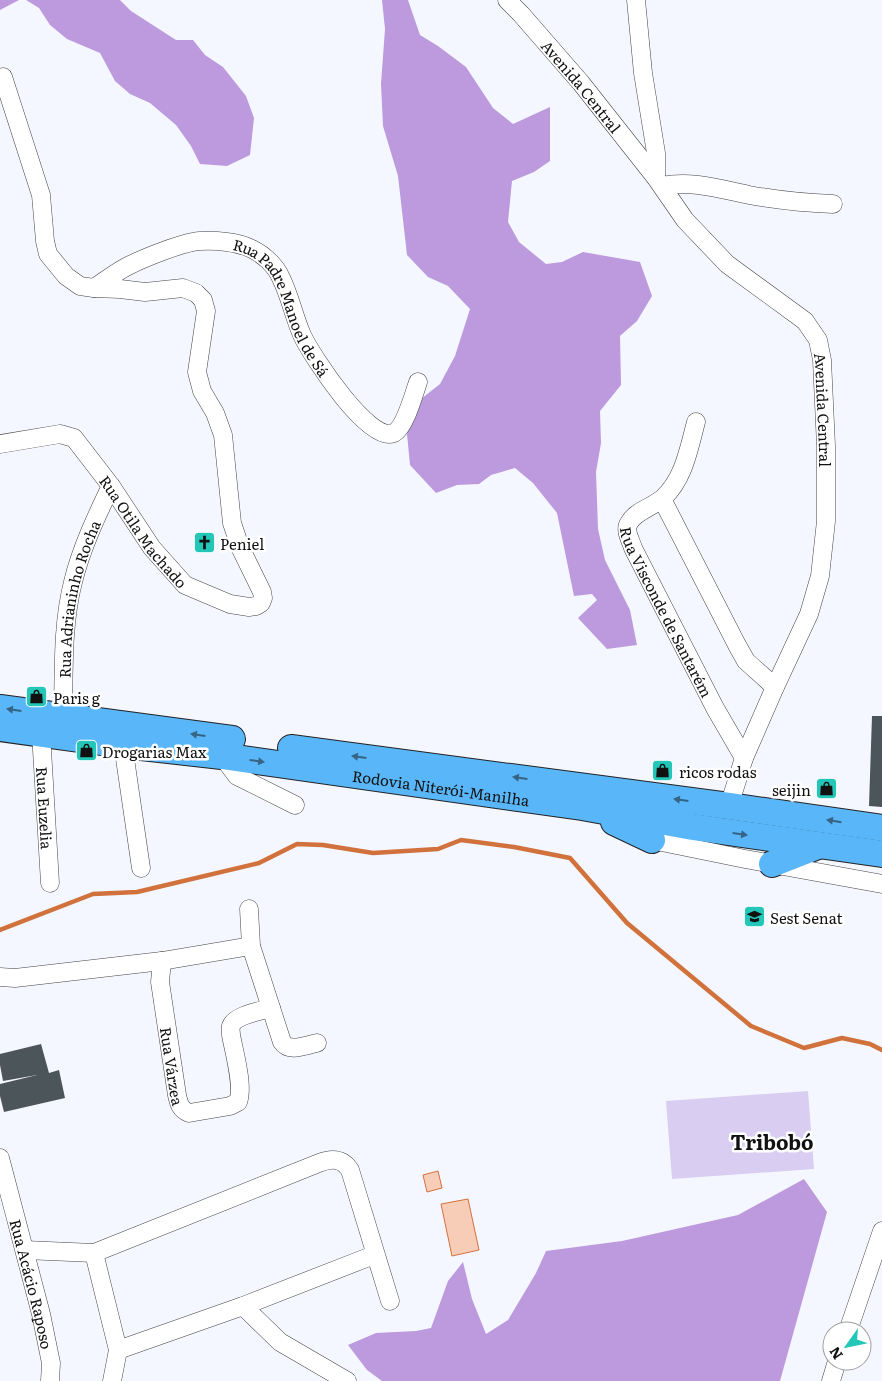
<svg xmlns="http://www.w3.org/2000/svg" width="882" height="1381" font-family="Literata,serif">
	<rect width="100%" height="100%" fill="#f4f7ff"/>
	<path fill="#bc9add" d="M0,0h19l-19,10z
		M26,0h94l11,11 45,29h17l12,15 18,12 23,29 8,22 -4,37 -23,11 -27,-2 -9,-18 -15,-21 -26,-22 -20,-9 -15,-13 -15,-28 -33,-14 -17,-14 -11,-17z
		M382,0h26l12,35 18,11 28,21 27,41 20,16 37,-17v54l-16,11 -22,9 -4,41 11,20 27,22 16,-2 21,-10 57,10 12,34 -15,25 -17,15 1,49 -21,26 1,32 -5,29 2,57 7,31 25,50 7,35 -30,4 -29,-31 19,-18 -5,-6 -18,2 -17,-83 -24,-30 -18,-15 -24,7 -12,9 -22,1 -21,8 -26,-28 -3,-31 7,-25 7,-10 19,-15 15,-28 15,-47 -22,-23 -20,-9 -21,-22 -9,-79 -15,-50 -2,-42 4,-55z
		M804,1179l23,33 -47,169h-398l-15,-11 -19,-25 28,-12 40,-2 15,-3 17,-47 15,-19 9,37 14,35 22,-14 28,-47 10,-22 76,-10 116,-26z"/>
	<path fill="#d9cef2" d="M808,1091l6,78 -142,10 -6,-78z"/>
	<path fill="#f8cdb7" stroke="#d1713c" d="M438,1171l4,17 -15,4 -4,-17z
		M468,1199l11,51 -27,6 -11,-52z"/>
	<g fill="none" stroke-linecap="round" stroke-linejoin="round">
		<path stroke="#d1713c" stroke-width="4.5" d="M0,930l93,-36 44,-2 122,-29 38,-19 26,1 50,8 65,-4 23,-9 53,7 56,11 57,65 124,103 53,22 38,-10 28,6 12,6"/>
	</g>
	<path fill="#4c555a" d="M872,716h10v91l-13,-1z
		M41,1044l8,29 10,-3 6,28 -61,14 -4,-16v-12l37,-9 -34,6 -3,-16v-11z"/>
	<g fill="none" stroke-linecap="round" stroke-linejoin="round">
		<defs>
			<g id="minor">
				<path id="s1" d="M507,0l14,14 60,69 75,95 29,42 42,44 78,57 13,19 4,20 4,86v75l-6,55 -11,38 -34,73 -31,71 -15,48"/>
				<path d="M636,0l7,73 13,80v25"/>
				<path d="M662,186c29,-6 58,3 87,9 28,5 55,8 84,9"/>
				<path id="s2" d="M94,288c11,-7 22,-16 34,-22 16,-8 55,-24 72,-25 16,-1 38,1 52,8 12,6 24,17 29,29 9,18 13,39 21,57 9,20 68,110 92,98 11,-6 20,-39 24,-51"/>
				<path id="s3" d="M696,422c-7,26 -12,57 -33,76 -10,9 -28,13 -34,25 -5,7 2,18 4,25l82,160 29,50"/>
				<path id="s4" d="M0,444l60,-10 14,4 37,48 41,62 33,37 45,19 19,3 7,-1 5,-3 2,-5 -1,-6 -22,-45 -8,-24 -9,-88 -8,-22 -13,-22 -5,-19 9,-61 -3,-11 -7,-7 -13,-5 -38,4 -25,-3 -26,-1 -14,-2 -14,-10 -18,-22 -3,-13 -4,-46 -38,-118"/>
				<path d="M662,499l75,146 9,16 29,26"/>
				<path id="s5" d="M63,716c1,-44 -1,-91 10,-134 8,-33 23,-65 38,-96"/>
				<path id="s6" d="M41,733l9,150"/>
				<path d="M123,745l18,123"/>
				<path d="M222,756l15,20 58,29"/>
				<path d="M652,840l93,19 137,25"/>
				<path d="M249,909l2,37 31,96c7,11 24,3 35,1"/>
				<path id="s7" d="M162,961l-2,21 17,113c2,9 3,14 12,18l41,-7 8,-4c6,-16 -4,-50 -7,-67 0,-3 -1,-6 0,-9 4,-11 30,-15 40,-18"/>
				<path d="M0,977l15,1 147,-17 89,-15"/>
				<path id="s8" d="M0,1158l41,156 10,49 -1,18"/>
				<path d="M25,1250l69,3 225,-90c13,-5 23,-5 31,7l40,131"/>
				<path d="M94,1253l24,97 -6,31"/>
				<path d="M243,1306l37,36 67,39"/>
				<path d="M848,1331l34,-100"/>
				<path d="M118,1350l125,-44 131,-51"/>
				<path d="M831,1381l6,-20"/>
			</g>
			<g id="highway">
				<path d="M0,708l232,31"/>
				<path id="s9" d="M0,728l123,17 99,11 360,51 111,20 189,27"/>
				<path d="M291,748l438,58 153,22"/>
				<path d="M614,822l38,18"/>
				<path d="M772,864l46,-18"/>
			</g>
		</defs>
		<use href="#minor" stroke="#444" stroke-width="19"/>
		<use href="#highway" stroke="#222" stroke-width="28"/>
		<use href="#minor" stroke="#fff" stroke-width="18"/>
		<use href="#highway" stroke="#59b6f8" stroke-width="26"/>
	</g>
	<defs><path id="oneway-solid" d="M-6-.8H1V-3.2L6.5 0L1 3.2V.8H-6Z" transform="scale(1.25)"/></defs>
	<g fill="#356484">
		<use href="#oneway-solid" transform="translate(14 710) rotate(-172)"/>
		<use href="#oneway-solid" transform="translate(198 735) rotate(-172)"/>
		<use href="#oneway-solid" transform="translate(359 757) rotate(-172)"/>
		<use href="#oneway-solid" transform="translate(257 761) rotate(8)"/>
		<use href="#oneway-solid" transform="translate(520 778) rotate(-172)"/>
		<use href="#oneway-solid" transform="translate(681 800) rotate(-172)"/>
		<use href="#oneway-solid" transform="translate(834 821) rotate(-171)"/>
		<use href="#oneway-solid" transform="translate(740 834) rotate(8)"/>
	</g>
	<defs>
		<symbol id="church-square" viewBox="-11 -11 22 22"><rect x="-9" y="-9" width="18" height="18" rx="4" fill="#23c6b7" stroke="#fff"/><path d="M-1.2-6h2.4v3.5h3.3v2.4h-3.3V6h-2.4V-.1h-3.3v-2.4h3.3Z" fill="#111"/></symbol>
		<symbol id="shop-square" viewBox="-11 -11 22 22"><rect x="-9" y="-9" width="18" height="18" rx="4" fill="#23c6b7" stroke="#fff"/><path d="M-5-2.5h2.3a2.7 3.5 0 0 1 5.4 0H5L5.5 6h-11ZM-1.5-2.5h3a1.5 2.3 0 0 0-3 0Z" fill="#111"/></symbol>
		<symbol id="school-square" viewBox="-11 -11 22 22"><rect x="-9" y="-9" width="18" height="18" rx="4" fill="#23c6b7" stroke="#fff"/><path d="M0-5L7-2L0 1L-7-2ZM-4 1L0 2.5L4 1V4Q0 6-4 4Z" fill="#111"/></symbol>
	</defs>
	<g fill-rule="evenodd">
		<use href="#church-square" x="192" y="530" width="25" height="25"/>
		<use href="#shop-square" x="24" y="684" width="25" height="25"/>
		<use href="#shop-square" x="74" y="738" width="25" height="25"/>
		<use href="#shop-square" x="650" y="758" width="25" height="25"/>
		<use href="#shop-square" x="814" y="776" width="25" height="25"/>
		<use href="#school-square" x="742" y="904" width="25" height="25"/>
	</g>
	<g text-anchor="middle" dominant-baseline="central" stroke-width="5" stroke-linejoin="round" paint-order="stroke">
		<g font-size="15" fill="#111" stroke="#fff">
			<text stroke="none"><textPath href="#s1" startOffset="114">Avenida Central</textPath></text>
			<text stroke="none"><textPath href="#s2" startOffset="235">Rua Padre Manoel de Sá</textPath></text>
			<text stroke="none"><textPath href="#s1" startOffset="534">Avenida Central</textPath></text>
			<text stroke="none"><textPath href="#s4" startOffset="192">Rua Otila Machado</textPath></text>
			<text stroke="none"><textPath href="#s5" startOffset="119">Rua Adrianinho Rocha</textPath></text>
			<text stroke="none"><textPath href="#s3" startOffset="225">Rua Visconde de Santarém</textPath></text>
			<text stroke="none"><textPath href="#s9" startOffset="445">Rodovia Niterói-Manilha</textPath></text>
			<text stroke="none"><textPath href="#s6" startOffset="75">Rua Euzelia</textPath></text>
			<text stroke="none"><textPath href="#s7" startOffset="106">Rua Várzea</textPath></text>
			<text stroke="none"><textPath href="#s8" startOffset="130">Rua Acácio Raposo</textPath></text>
		</g>
		<g font-size="15" fill="#111" stroke="#fff" text-anchor="start">
			<text x="220" y="543">Peniel</text>
			<text x="53" y="697">Paris g</text>
			<text x="102" y="751">Drogarias Max</text>
			<text x="679" y="771">ricos rodas</text>
			<text x="811" y="789" text-anchor="end">seijin</text>
			<text x="770" y="917">Sest Senat</text>
		</g>
		<g font-size="20" font-weight="bold" fill="#111" stroke="#fff">
			<text x="772" y="1141">Tribobó</text>
		</g>
	</g>
	<g transform="translate(847 1346) rotate(237)"><circle r="24" fill="#ffffff" stroke="#a0a0a0"/>
	<path d="M0-4L9 19L0 12L-9 19Z" fill="#23c6b7"/>
	<text y="-8" font-size="14" font-weight="bold" text-anchor="middle" fill="#111111">N</text>
	</g>
</svg>
